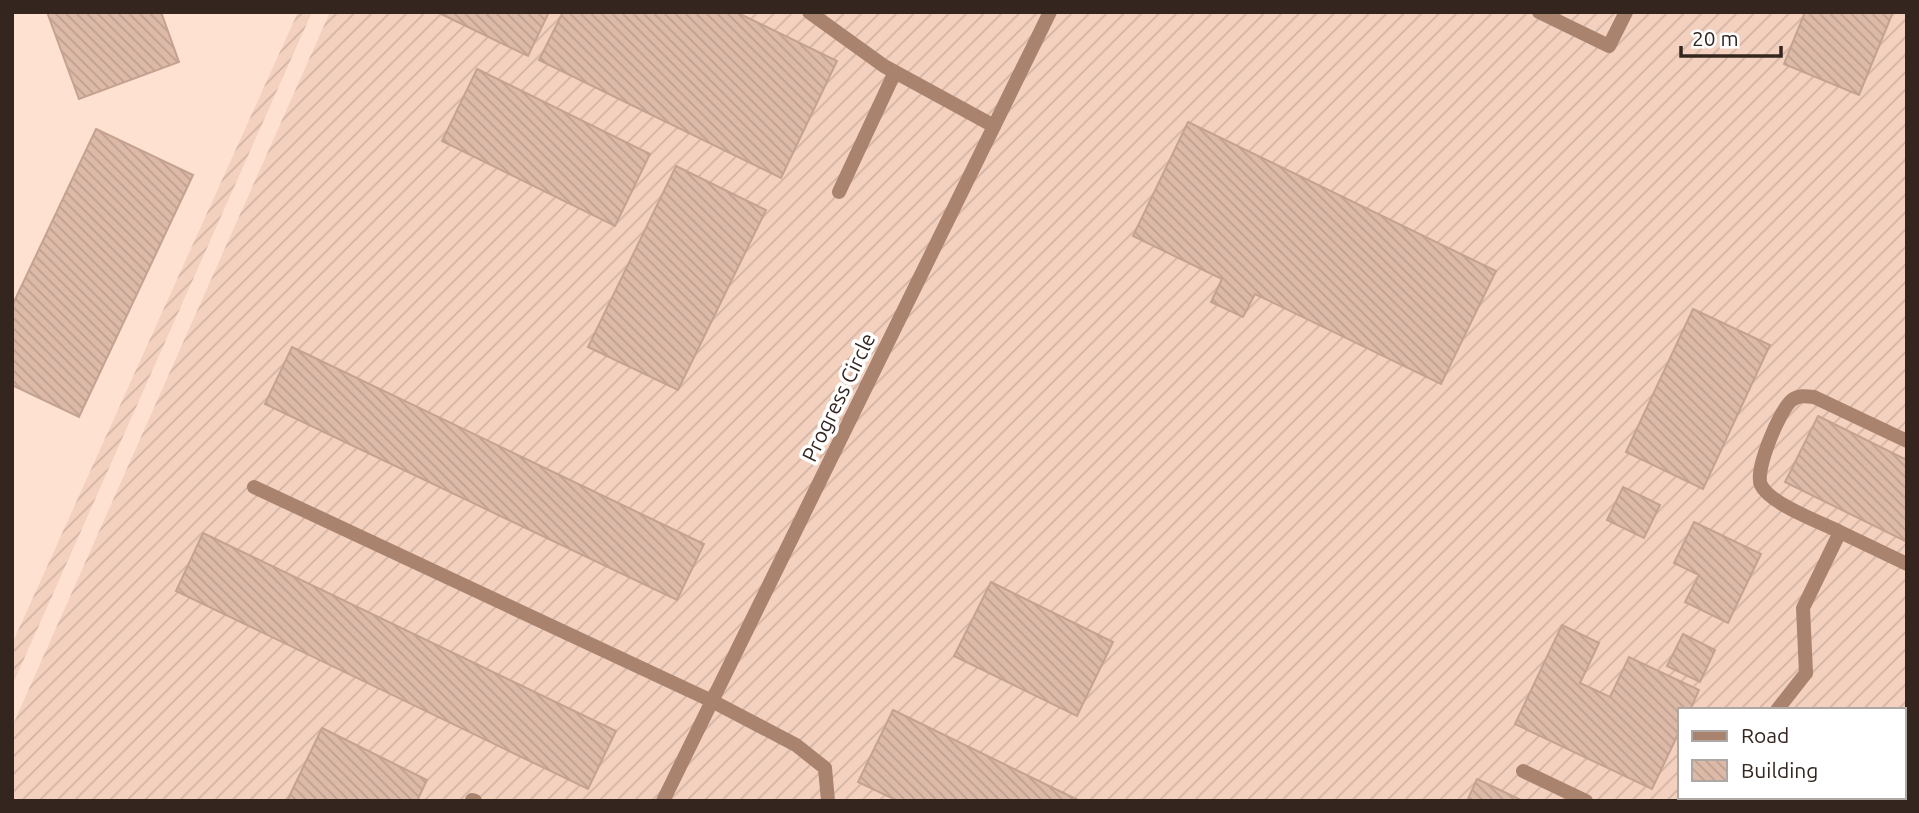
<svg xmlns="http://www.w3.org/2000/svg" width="1919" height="813" font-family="Ubuntu,sans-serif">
	<defs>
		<pattern id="industrial-furrows" width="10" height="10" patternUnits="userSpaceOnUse" patternTransform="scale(1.75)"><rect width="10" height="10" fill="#f4d1bf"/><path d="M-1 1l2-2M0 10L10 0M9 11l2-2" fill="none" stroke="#d2b3a4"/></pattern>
		<pattern id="building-back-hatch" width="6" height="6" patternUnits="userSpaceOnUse" patternTransform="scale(1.75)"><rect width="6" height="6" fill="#ddb9a7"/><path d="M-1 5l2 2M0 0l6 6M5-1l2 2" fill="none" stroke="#be9f8f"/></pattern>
	</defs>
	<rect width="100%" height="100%" fill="#fee1d1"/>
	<path fill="url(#industrial-furrows)" fill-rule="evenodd" d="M298,12h14l-300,674v-42z
		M330,12h1577v789h-1895v-74zM1679,710h224v87h-224z"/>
	<path fill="url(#building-back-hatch)" stroke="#c5a290" stroke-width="2" d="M47,12h114l18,50 -100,37z
		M437,12h112l-21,44z
		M563,12h173l101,49 -56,117 -242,-118z
		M1805,12h88l-34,83 -75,-31z
		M477,69l173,85 -35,72 -173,-85z
		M1188,122l308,149 -55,113 -186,-90 -12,23 -32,-15 11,-23 -89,-43z
		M96,129l97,46 -114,242 -67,-32v-79z
		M676,166l90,44 -88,180 -90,-43z
		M1693,309l77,36 -67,144 -77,-37z
		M292,347l412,197 -27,56 -412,-196z
		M1818,416l89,44v82l-122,-60z
		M1623,487l37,18 -16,33 -37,-18z
		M1694,522l67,32 -33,69 -43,-21 14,-27 -25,-12z
		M203,533l413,198 -28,58 -412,-198z
		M991,582l122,60 -36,74 -123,-60z
		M1562,625l37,18 -19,40 30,14 19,-40 70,33 -9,20h-11v22l-27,57 -137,-65z
		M1683,634l32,16 -15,32 -33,-16z
		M893,710l187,91h-182l-40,-19z
		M322,728l105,52 -10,21h-130z
		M1477,779l46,22h-56z"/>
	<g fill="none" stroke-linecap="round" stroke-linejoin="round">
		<path stroke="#a9836e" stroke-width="14" d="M809,12l75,54 110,60
			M1539,12l70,34 17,-34
			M839,192l56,-120
			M254,487l458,214 84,44 29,23 3,33
			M1840,532c-20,-10 -70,-28 -79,-47 -7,-14 19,-76 31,-85 7,-5 14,-4 22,-3l93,44
			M1806,673l-3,-65 37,-76 67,32
			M1523,771l63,30
			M472,800l3,1"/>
		<path stroke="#a9836e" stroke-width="14" d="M1777,710l29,-37
			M663,801l387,-789
			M1725,801l1,-4"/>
	</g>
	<g text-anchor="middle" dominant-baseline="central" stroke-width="7" stroke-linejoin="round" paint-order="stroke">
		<g font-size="21" fill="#34261f" stroke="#fff">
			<text transform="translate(838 397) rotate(-64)">Progress Circle</text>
		</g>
	</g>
	<rect width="1919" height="813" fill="none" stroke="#34261f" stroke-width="28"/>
	<rect x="1678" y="708" width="228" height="91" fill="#ffffff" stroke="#aea8a5" stroke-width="2"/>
	<rect x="1692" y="731" width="35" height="10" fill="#a9836e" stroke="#aea8a5" stroke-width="2"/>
	<text x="1741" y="743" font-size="21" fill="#34261f">Road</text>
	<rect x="1692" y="760" width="35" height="21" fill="url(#building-back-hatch)" stroke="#aea8a5" stroke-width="2"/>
	<text x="1741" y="778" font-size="21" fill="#34261f">Building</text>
	<path d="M1681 46v10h100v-10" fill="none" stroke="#34261f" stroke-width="3.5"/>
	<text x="1692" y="46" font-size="21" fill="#34261f" stroke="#ffffff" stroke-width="5" paint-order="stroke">20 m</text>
</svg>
